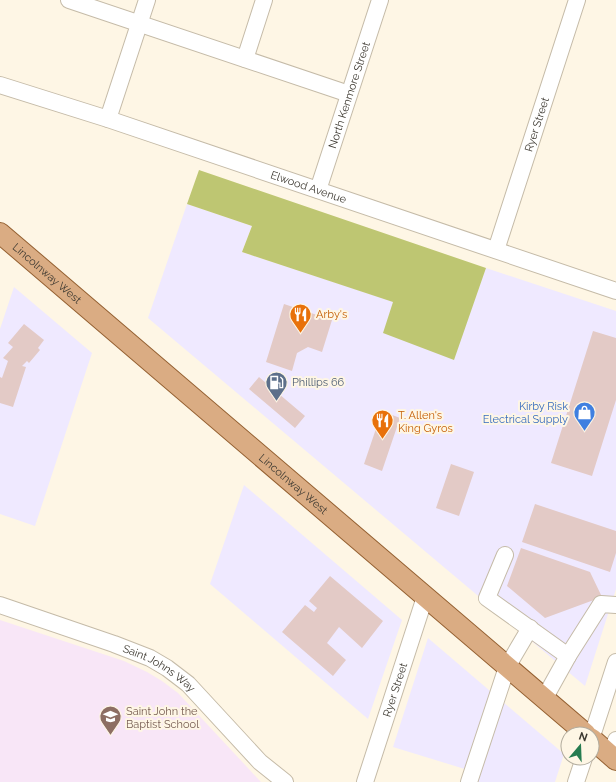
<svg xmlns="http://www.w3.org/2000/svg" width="616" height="782" font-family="Raleway,sans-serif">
	<rect width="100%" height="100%" fill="#fef6e5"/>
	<path fill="#efe9ff" d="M187,204l65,22 -10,26 152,50 59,58 33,-92 130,43v278l-31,97 -437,-368z
		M14,287l78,66 -57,173 -35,-12v-185z
		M244,485l158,135 -34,99 -158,-135z
		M428,638l136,116 -9,28h-91l4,-12 -75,-23z"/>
	<path fill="#f8e6f7" d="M0,620l124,41 23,11 15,9 16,12 83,89h-261z"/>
	<path fill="#bec672" d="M199,170l287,98 -32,92 -71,-27 10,-31 -151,-50 10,-26 -65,-22z"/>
	<path fill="#e3cac6" d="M284,304l48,16 -10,32 -14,-5 -11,6 -5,18 -26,-9z
		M24,324l20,16 -6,8 2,2 -11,13 -2,-2 -5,5 4,1 -13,40 -13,-4v-26l2,1 6,-17 -5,-3 10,-11 -5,-4z
		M593,331l23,7v62l-24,76 -41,-13z
		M259,377l46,39 -10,12 -46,-39z
		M382,411l18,7 -18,53 -18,-7z
		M451,464l23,8 -15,44 -23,-8z
		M535,504l81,27v22l-6,19 -88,-30z
		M521,548l69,24 12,25 -57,21 -38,-32z
		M330,576l53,45 -21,27 -23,-21 -12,16 19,17 -13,16 -51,-44 23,-27 9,7 3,-4 -8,-7z"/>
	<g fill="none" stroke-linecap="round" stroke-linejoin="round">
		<defs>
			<g id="minor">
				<path d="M69,0l280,94"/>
				<path d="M245,59l19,-59"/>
				<path id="s1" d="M0,85l108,34 508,172"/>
				<path d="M108,119l39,-119"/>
				<path id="s2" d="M318,190l62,-190"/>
				<path id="s3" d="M496,250l81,-250"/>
				<path d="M505,555l-18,43 81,58 33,-52 15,1"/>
				<path id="s4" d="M0,605l114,39 36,14 17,10 21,16 72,78 25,20"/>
				<path d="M544,699l24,-43"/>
				<path d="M592,736l24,-74"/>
				<path d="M611,755l5,-15"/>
				<path id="s5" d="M365,782l60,-185"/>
				<path d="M469,782l38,-115 23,-39"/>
				<path d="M576,782l8,-24"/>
			</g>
			<g id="major">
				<path id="s6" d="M0,233l586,501"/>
				<path d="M592,739l24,21"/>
			</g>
		</defs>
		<use href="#minor" stroke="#c5bba8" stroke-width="18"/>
		<use href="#major" stroke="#946031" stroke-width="22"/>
		<use href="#minor" stroke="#fff" stroke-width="16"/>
		<use href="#major" stroke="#daac83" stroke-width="20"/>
	</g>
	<defs>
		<symbol id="restaurant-pin" viewBox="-11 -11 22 30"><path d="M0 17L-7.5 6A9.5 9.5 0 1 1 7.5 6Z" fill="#e8710a" stroke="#fef6e5"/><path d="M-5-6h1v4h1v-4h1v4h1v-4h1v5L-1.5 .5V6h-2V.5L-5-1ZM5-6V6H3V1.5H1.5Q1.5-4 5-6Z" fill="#fff"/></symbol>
		<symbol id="fuel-pin" viewBox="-11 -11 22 30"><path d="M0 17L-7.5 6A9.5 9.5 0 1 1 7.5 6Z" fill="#5c6f8a" stroke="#fef6e5"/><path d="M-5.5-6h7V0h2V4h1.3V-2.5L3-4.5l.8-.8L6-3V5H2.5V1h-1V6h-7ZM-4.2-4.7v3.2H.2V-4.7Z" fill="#fff"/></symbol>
		<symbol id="shop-pin" viewBox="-11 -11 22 30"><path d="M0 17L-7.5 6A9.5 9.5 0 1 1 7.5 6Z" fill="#3f7fe0" stroke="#fef6e5"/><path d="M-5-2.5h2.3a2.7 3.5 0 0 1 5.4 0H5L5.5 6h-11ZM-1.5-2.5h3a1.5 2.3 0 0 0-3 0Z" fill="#fff"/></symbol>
		<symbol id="school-pin" viewBox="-11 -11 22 30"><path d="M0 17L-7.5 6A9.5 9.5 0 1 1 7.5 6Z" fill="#8d6e63" stroke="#fef6e5"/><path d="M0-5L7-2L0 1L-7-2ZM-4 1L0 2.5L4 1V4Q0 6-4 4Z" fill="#fff"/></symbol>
	</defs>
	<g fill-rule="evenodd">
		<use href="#restaurant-pin" x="288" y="302" width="25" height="34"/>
		<use href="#fuel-pin" x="264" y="370" width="25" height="34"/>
		<use href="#shop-pin" x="572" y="400" width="25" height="34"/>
		<use href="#restaurant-pin" x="370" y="408" width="25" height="34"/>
		<use href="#school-pin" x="98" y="704" width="25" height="34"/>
	</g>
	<g text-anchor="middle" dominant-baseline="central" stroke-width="4" stroke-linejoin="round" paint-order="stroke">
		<g font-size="11" fill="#3e3a32" stroke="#fef6e5">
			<text stroke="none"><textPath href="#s2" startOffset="100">North Kenmore Street</textPath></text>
			<text stroke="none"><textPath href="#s3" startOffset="132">Ryer Street</textPath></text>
			<text stroke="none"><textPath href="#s1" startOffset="325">Elwood Avenue</textPath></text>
			<text stroke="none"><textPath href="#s6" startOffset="62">Lincolnway West</textPath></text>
			<text stroke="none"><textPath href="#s6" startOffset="386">Lincolnway West</textPath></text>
			<text stroke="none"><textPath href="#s4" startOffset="172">Saint Johns Way</textPath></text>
			<text stroke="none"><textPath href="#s5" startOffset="97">Ryer Street</textPath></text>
		</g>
		<g font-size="11" fill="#c56008" stroke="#fef6e5" text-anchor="start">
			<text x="316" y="314">Arby's</text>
			<text x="398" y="415">T. Allen's<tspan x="398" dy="13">King Gyros</tspan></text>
		</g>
		<g font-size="11" fill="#4e5e75" stroke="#fef6e5" text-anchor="start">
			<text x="292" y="382">Phillips 66</text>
		</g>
		<g font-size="11" fill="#366cbe" stroke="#fef6e5" text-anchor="end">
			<text x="568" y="406">Kirby Risk<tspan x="568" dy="13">Electrical Supply</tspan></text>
		</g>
		<g font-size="11" fill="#785e54" stroke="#fef6e5" text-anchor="start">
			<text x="126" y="711">Saint John the<tspan x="126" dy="13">Baptist School</tspan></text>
		</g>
	</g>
	<g transform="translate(580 746) rotate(19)"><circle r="19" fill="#fef6e5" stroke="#b1ab9d"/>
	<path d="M0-3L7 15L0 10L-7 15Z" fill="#267c50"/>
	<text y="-6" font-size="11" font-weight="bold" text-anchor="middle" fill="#3e3a32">N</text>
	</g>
</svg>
